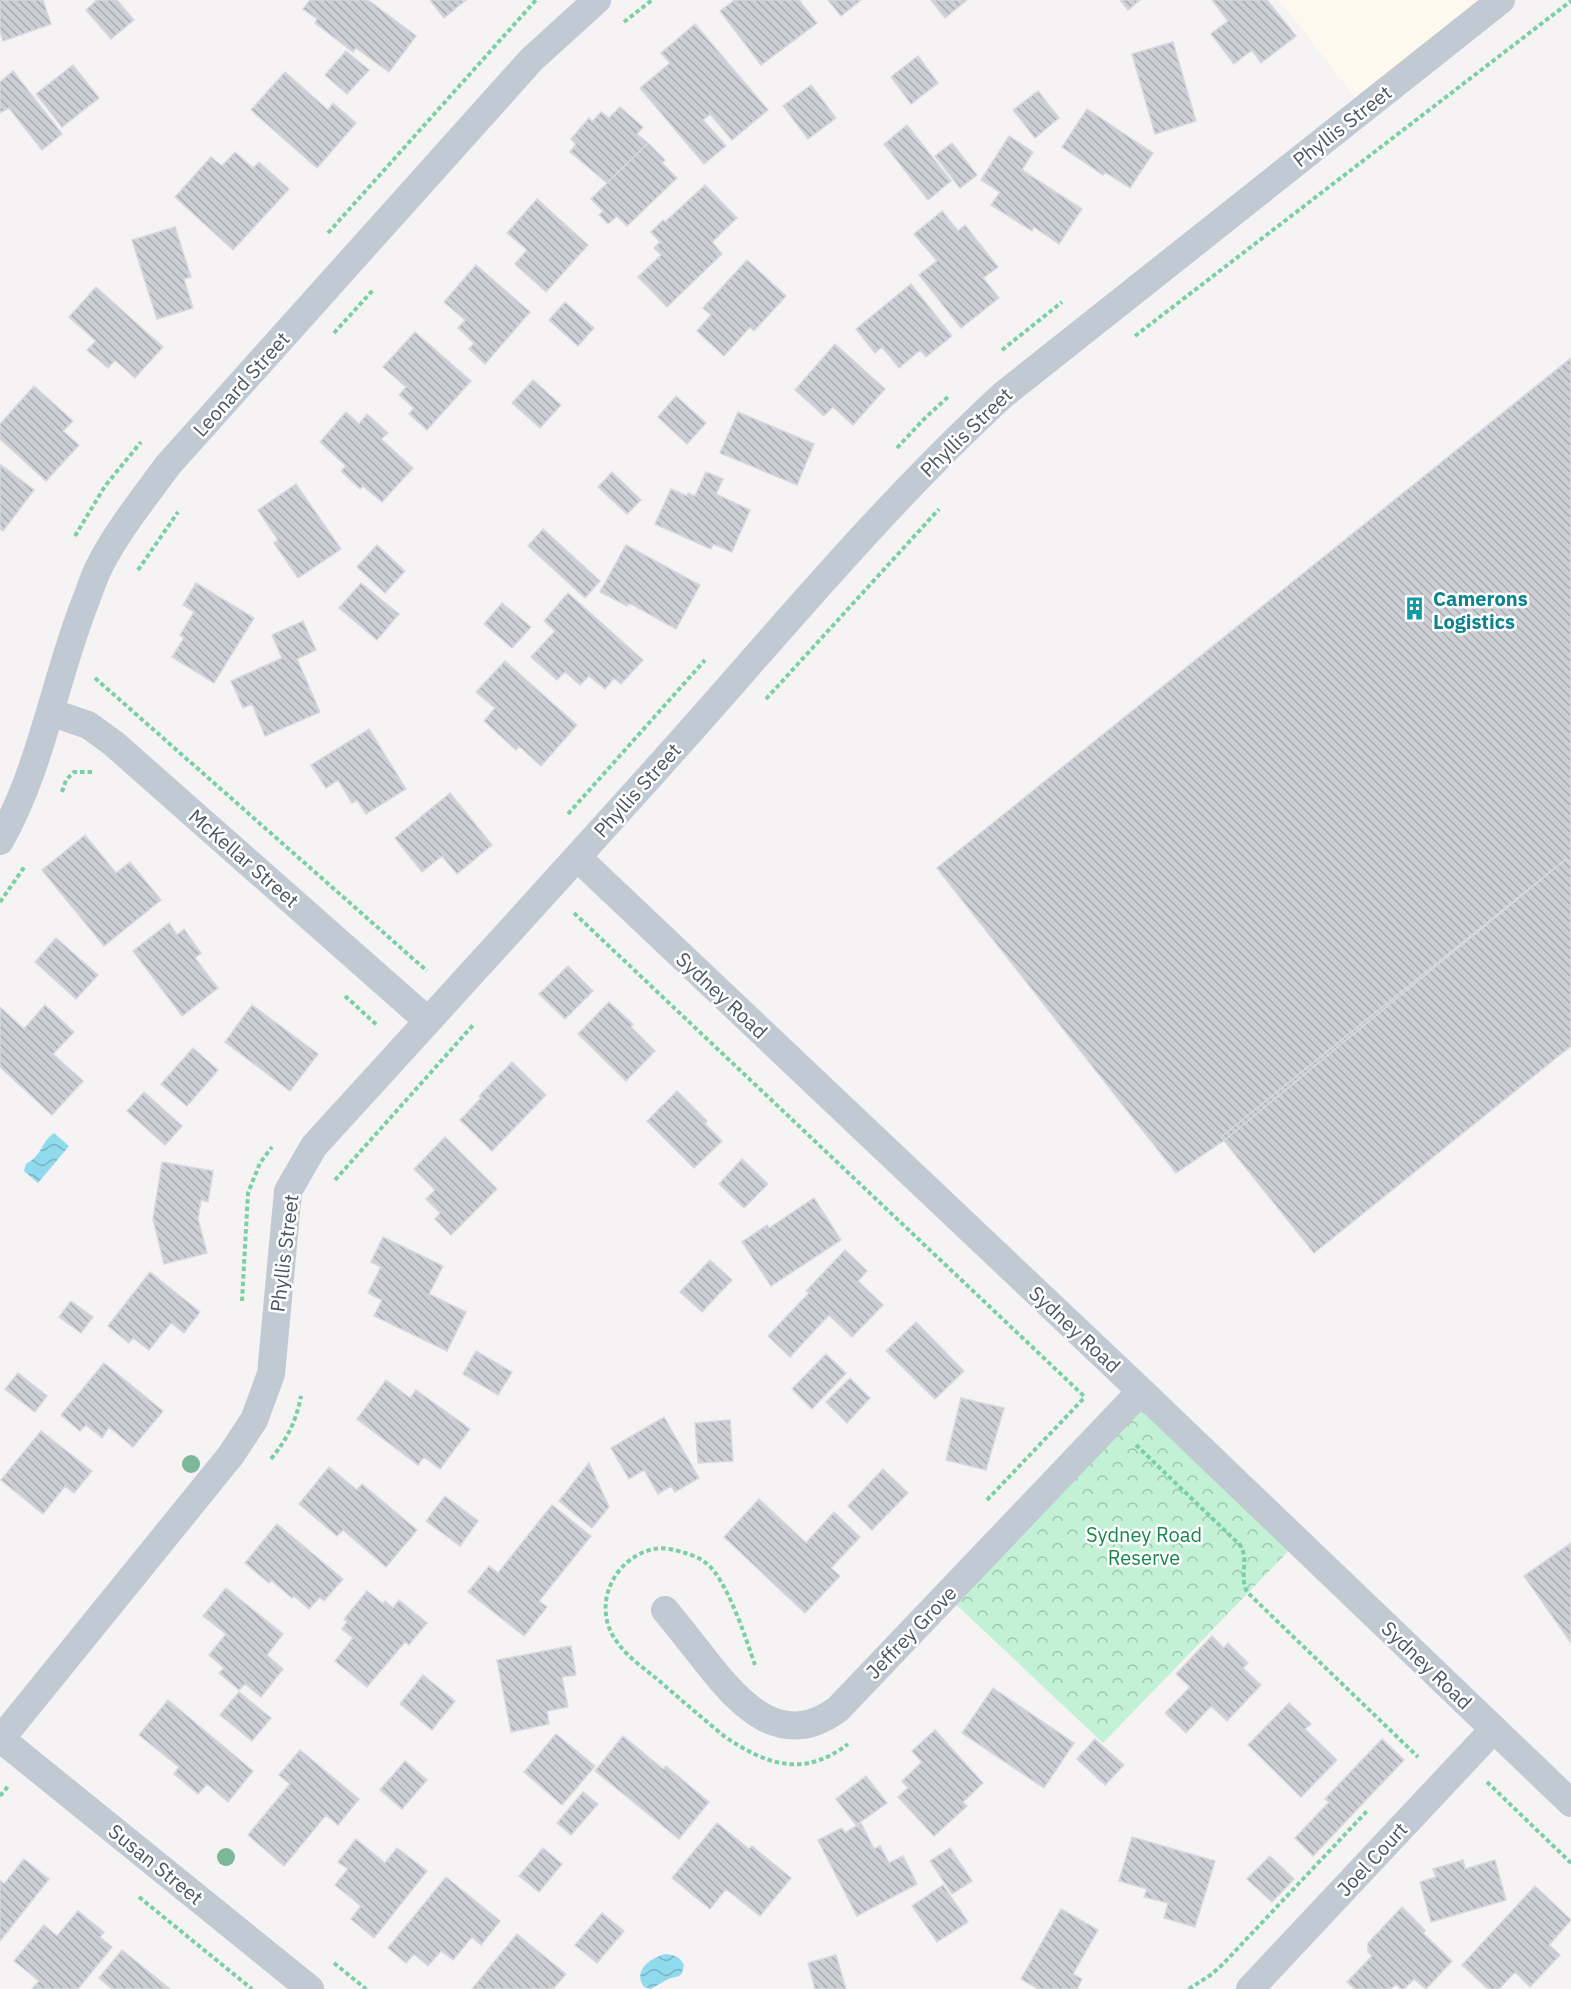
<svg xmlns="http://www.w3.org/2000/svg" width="1571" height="1989" font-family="'IBM Plex Sans',sans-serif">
	<defs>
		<pattern id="park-crowns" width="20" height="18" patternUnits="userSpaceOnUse" patternTransform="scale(1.5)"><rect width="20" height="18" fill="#c3f1d5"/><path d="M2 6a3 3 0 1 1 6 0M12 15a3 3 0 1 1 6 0" fill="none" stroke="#a0c6b0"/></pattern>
		<pattern id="water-waves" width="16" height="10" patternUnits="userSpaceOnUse" patternTransform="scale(1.5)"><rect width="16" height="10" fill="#90daee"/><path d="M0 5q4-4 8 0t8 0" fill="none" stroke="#78b4c4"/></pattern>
		<pattern id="building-back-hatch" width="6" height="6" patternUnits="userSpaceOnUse" patternTransform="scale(1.5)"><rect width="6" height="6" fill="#cdcfd5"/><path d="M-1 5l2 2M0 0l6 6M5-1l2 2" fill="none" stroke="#a8abb0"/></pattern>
	</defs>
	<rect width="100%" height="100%" fill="#f5f3f3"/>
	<path fill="#fdf9ef" d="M1279,0h223l-138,109z"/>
	<path fill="url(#park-crowns)" d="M1141,1391l157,150 -195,202 -157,-148z"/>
	<path fill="url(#water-waves)" d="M54,1133l15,13 -31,37 -14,-12 2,-7c18,-10 13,-20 28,-31z
		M666,1954c9,1 14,3 18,11l-2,8 -3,3 -11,3 -17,10 -7,-2c-12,-16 7,-30 22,-33z"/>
	<path fill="url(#building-back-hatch)" stroke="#d7d9de" stroke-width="1.5" d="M0,0h43l8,24 -48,17 -3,-10z
		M97,0h20l17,20 -23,19 -25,-29z
		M310,0h58l48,36 -27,36 -33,-24 -3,4 -38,-29 2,-4 -14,-10z
		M430,0h36l-22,18z
		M735,0h64l18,23 -56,42 -41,-54z
		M828,0h33l-20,16z
		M931,0h36l-22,18z
		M1120,0h20l-12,10z
		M1212,0h55l29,36 -35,27 -9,-13 -18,14 -23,-30 17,-13z
		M695,24l73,86 -36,30 -22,-26 -7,6 23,26 -22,18 -64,-76 30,-25 -9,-10z
		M1173,42l23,79 -41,13 -23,-80z
		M346,51l23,19 -22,24 -22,-19z
		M918,56l20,27 -27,21 -20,-27z
		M73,65l26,33 -37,29 -26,-33z
		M13,71l49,63 -20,16 -33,-42 -9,5v-31z
		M285,72l43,38 5,-7 23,20 -39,45 -66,-58z
		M811,85l25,33 -28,21 -25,-33z
		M1038,91l21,27 -24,20 -22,-28z
		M620,107l23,20 -6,7 11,9 -41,40 -37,-31 6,-8 -5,-5 18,-21 3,4 9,-10 8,6z
		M1087,109l66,44 -23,35 -25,-16 -2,3 -41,-28z
		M907,125l44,56 -23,19 -44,-56z
		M1009,136l24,16 -11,18 60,39 -23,35 -25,-17 -2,4 -41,-26 9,-13 -19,-12z
		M648,143l17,17 -3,3 15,15 -50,48 -10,-10 -9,8 -9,-9 4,-4 -12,-12z
		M952,143l25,32 -17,13 -25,-32z
		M235,152l18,16 6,-6 30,27 -56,61 -58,-53 36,-40 11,9z
		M705,185l32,33 -25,24 10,12 -55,53 -29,-30 23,-22 -7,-7 6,-6 -9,-10 12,-12 2,2z
		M537,199l51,46 -42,47 -31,-28 12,-14 -20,-17z
		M942,211l16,20 7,-6 33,42 -15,11 16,20 -38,30 -42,-53 18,-14 -23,-27z
		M175,227l16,50 -7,2 9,29 -36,11 -25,-79z
		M747,260l39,36 -32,35 -4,-4 -26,29 -27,-25 14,-16 -8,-7z
		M476,265l54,47 -45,52 -16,-15 5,-6 -16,-15 7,-8 -21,-18z
		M911,284l41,52 -26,21 -6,-7 -21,18 -17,-21 -7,6 -19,-24z
		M96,287l67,60 -28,31 -20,-18 -7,8 -21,-18 9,-9 -27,-24z
		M565,302l29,26 -16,18 -29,-26z
		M415,332l56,49 -44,49 -18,-16 5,-6 -15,-13 7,-8 -23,-20z
		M835,344l50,45 -32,36 -20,-18 -9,9 -29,-26z
		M1571,358v507l-5,-6 -340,280 -50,34 -239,-305z
		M533,380l28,25 -21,23 -28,-25z
		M34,386l39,35 -10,10 16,14 -33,36 -46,-42v-15z
		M676,396l30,27 -19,21 -29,-27z
		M346,412l13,12 8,-10 21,19 -7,6 32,29 -31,34 -19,-16 -3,3 -19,-18 5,-5 -26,-24z
		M738,412l76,32 -17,41 -77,-32z
		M0,464l34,26 -31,41 -3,-2z
		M612,472l29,28 -14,14 -29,-27z
		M706,472l17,7 -7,15 34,16 -18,42 -19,-8 -2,5 -56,-25 16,-35 16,7 1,-3 7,3z
		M296,484l45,65 -43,29 -24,-35 4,-3 -20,-30z
		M543,529l57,52 -15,17 -57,-52z
		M377,545l28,26 -20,22 -28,-26z
		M626,545l74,40 -24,44 -47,-26 -2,3 -27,-14z
		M196,583l58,35 -40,65 -42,-26 12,-19 -4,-3 14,-23 -11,-7z
		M361,583l38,31 -22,26 -38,-32z
		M568,593l75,67 -22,24 -7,-6 -9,11 -16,-13 -9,9 -15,-13 -8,8 -26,-23 24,-26 -11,-10z
		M502,603l29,24 -19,21 -28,-24z
		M303,621l13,29 -19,9 23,53 -55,24 -13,-32 -9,4 -12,-27 51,-23 -10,-23z
		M505,661l72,64 -36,41 -22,-20 -3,4 -32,-29 11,-13 -19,-16z
		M369,729l37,60 -40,25 -9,-14 -5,3 -14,-23 -12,8 -15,-23z
		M450,793l42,52 -35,29 -15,-18 -20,16 -27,-34z
		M85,835l31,38 14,-11 31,38 -57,46 -62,-76z
		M1566,859l5,6v181l-257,207 -93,-116z
		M169,923l8,12 7,-6 17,24 -6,5 23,30 -36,28 -49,-65z
		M56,938l42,37 -22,24 -41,-37z
		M568,966l25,25 -28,28 -26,-25z
		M609,1002l24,22 -2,3 24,24 -29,30 -48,-47z
		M45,1005l29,27 -21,22 30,27 -31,34 -52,-48v-60l24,22z
		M252,1005l66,49 -28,37 -65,-49z
		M193,1048l25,22 -31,36 -26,-22z
		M512,1062l34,33 -54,56 -32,-31 21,-22 -2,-2z
		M677,1091l30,30 -2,3 17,17 -28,27 -47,-47z
		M144,1092l38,34 -17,19 -38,-34z
		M445,1137l52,52 -46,46 -16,-16 5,-6 -14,-14 9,-9 -21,-21z
		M742,1159l26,25 -24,24 -25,-24z
		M162,1162l51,9 -5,31 -7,-2 -3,19 9,34 -43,11 -11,-45z
		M814,1198l27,42 -70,46 -29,-44 25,-17 2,3z
		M383,1237l60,29 -14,28 37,18 -19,39 -73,-35 8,-16 -14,-7 13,-26 -10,-5z
		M845,1250l22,21 -9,10 25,24 -31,32 -23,-22 -39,42 -22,-21 41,-43 -3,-2z
		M710,1260l22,20 -30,32 -22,-20z
		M150,1272l50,40 -16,21 -13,-10 -22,27 -16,-12 -4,5 -21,-17z
		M71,1301l22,16 -12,16 -22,-16z
		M916,1322l48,49 -29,28 -49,-48z
		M476,1351l36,21 -14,23 -35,-21z
		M826,1354l20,19 -34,36 -20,-20z
		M104,1363l59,48 -30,36 -24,-20 -7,11 -16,-13 -6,6 -19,-16z
		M18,1373l29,23 -12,16 -30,-23z
		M850,1378l20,20 -23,25 -21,-21z
		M386,1380l24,18 6,-8 54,39 -30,40 -16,-12 -6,8 -61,-46z
		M961,1398l43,10 -18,62 -40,-10z
		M664,1417l35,61 -24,14 -4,-6 -13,8 -14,-24 -15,9 -18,-31z
		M730,1420l3,41 -35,2 -3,-40z
		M41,1431l51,40 -18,22 -9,-7 -22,28 -42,-34z
		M589,1463l20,44 -17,21 -33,-27z
		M329,1467l28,23 5,-6 55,46 -31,37 -43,-37 -6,6 -38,-32z
		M883,1469l25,24 -36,37 -24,-24z
		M445,1496l33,25 -18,25 -34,-25z
		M759,1499l47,44 28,-31 26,25 -29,31 9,8 -35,37 -81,-76z
		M552,1505l39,31 -52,65 8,6 -23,29 -56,-44 21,-26 9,7z
		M277,1524l66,55 -19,22 -4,-4 -11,12 -15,-13 -2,2 -21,-18 -2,3 -24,-20z
		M1571,1543v100l-47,-67z
		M226,1588l57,46 -16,21 16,14 -22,28 -16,-13 -6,6 -20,-17 5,-5 -15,-13 17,-21 -23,-18z
		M367,1591l16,13 2,-3 8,7 6,-8 28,23 -18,22 -4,-3 -38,45 -32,-26 18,-23 -11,-9 5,-7 -3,-3z
		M1212,1636l12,12 4,-5 20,20 -5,5 18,17 -34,36 -16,-15 -25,27 -21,-20 25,-26 -14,-13z
		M571,1646l5,29 -14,2 6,30 -21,4 2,13 -38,8 -14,-72z
		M423,1675l32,26 -23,29 -32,-26z
		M993,1688l81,55 -30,45 -82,-55z
		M239,1692l32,26 -19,23 -32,-26z
		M168,1700l85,71 -25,31 -21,-18 -9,10 -24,-20 5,-7 -40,-32z
		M1289,1703l22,21 -6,5 32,31 -36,37 -53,-52z
		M935,1730l48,53 -20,19 4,4 -33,30 -36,-39 10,-9 -6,-7 20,-19 -10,-11z
		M556,1734l39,32 -33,39 -38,-33z
		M623,1736l40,33 3,-3 43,36 -30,37 -84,-68z
		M1095,1739l29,26 -19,20 -28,-26z
		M1382,1739l22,21 -91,96 -18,-18 34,-36 -4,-3z
		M300,1750l59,49 -21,26 -12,-10 -42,51 -36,-31 42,-51 -11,-9z
		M405,1761l22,19 -25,29 -22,-19z
		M866,1776l21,27 -31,22 -20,-26z
		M583,1792l15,12 -27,31 -14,-12z
		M717,1823l32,26 3,-3 39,32 -31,38 -34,-27 -16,20 -38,-31z
		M861,1823l13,26 6,-3 9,17 14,-7 14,28 -60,32 -39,-76 24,-12 3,5z
		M1132,1837l83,24 -20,66 -31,-9 4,-15 -24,-6 3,-8 -28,-8z
		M356,1839l29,24 12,-15 30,23 -53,67 -23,-19 10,-13 -26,-21 13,-16 -10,-7z
		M543,1848l19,16 -23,28 -20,-16z
		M950,1848l22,33 -20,13 -22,-33z
		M1270,1856l24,23 -22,23 -25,-23z
		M24,1859l25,20 -49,62v-61l4,4z
		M1463,1860l2,9 30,-9 11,40 -75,22 -11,-40 16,-5 -3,-8z
		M446,1877l54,44 -19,24 -9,-8 -19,23 -12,-9 -13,15 -14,-12 -8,9 -18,-15z
		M943,1885l25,37 -31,20 -25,-36z
		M1535,1886l36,34 -22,25 11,10 -30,32 -15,-15 -16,17h-11l-26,-24z
		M1402,1907l23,23 -2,3 29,28 -26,28 -12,-10 -10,10h-3l-5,-5 -5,5h-36l-8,-7 25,-26 -4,-4v-9z
		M1061,1909l37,21 -25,44 9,5 -5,10h-39l-17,-10z
		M78,1911l26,21 -4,5 12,10 -34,42h-46l7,-8 -25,-20 30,-36 13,11z
		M602,1913l22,18 -27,32 -22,-18z
		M517,1934l49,40 -13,15h-81z
		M122,1950l48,39h-58l-13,-11z
		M836,1955l10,34h-31l-7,-26z"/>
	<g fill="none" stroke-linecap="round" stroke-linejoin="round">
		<path stroke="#7ad0a6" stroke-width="4" stroke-dasharray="4.5 3" stroke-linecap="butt" d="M624,22l28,-22
			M328,233l208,-233
			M334,333l39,-43
			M1135,336l436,-335
			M1002,350l60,-48
			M897,448l26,-28 26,-24
			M75,536l30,-50 36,-44
			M138,570l40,-58
			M95,678l332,293
			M766,699l173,-190
			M62,792l4,-12 8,-8h19
			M568,814l137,-154
			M0,902l25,-36
			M574,913l511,484
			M345,996l33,30
			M335,1180l139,-156
			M242,1301l6,-108 12,-30 12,-16
			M1136,1445l104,100c10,15 -2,34 8,48l170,164
			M271,1459c16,-20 25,-37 30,-63
			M987,1500l98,-103
			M755,1665c-9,-26 -28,-86 -49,-102 -6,-5 -14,-8 -21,-10 -9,-3 -22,-6 -31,-4 -38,8 -60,51 -42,85 10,19 29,32 45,45 22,19 44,38 67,57 42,29 80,42 124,8
			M1487,1782l84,81
			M0,1796l9,-11
			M139,1897l113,92
			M334,1963l32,26
			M1189,1989l23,-15 11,-10 144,-153"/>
		<path stroke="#c1cad2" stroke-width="28" d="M50,712l38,13 25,18 315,278
			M0,841c41,-73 54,-158 84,-236 5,-12 9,-26 15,-38 18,-36 45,-69 69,-102l363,-405 66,-60
			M578,858l563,533 430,412
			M665,1610c15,18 29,36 43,54 34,43 75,86 130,45l303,-318
			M1,1739l309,250
			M0,1740l231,-285 23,-35 17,-46 17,-183 26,-45c124,-136 249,-272 372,-410 103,-116 203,-236 317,-341l498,-395
			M1250,1989l244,-260"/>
	</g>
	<g fill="#7bb799">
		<circle cx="191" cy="1464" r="9"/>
		<circle cx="226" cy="1857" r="9"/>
	</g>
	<defs>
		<symbol id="building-bare" viewBox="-9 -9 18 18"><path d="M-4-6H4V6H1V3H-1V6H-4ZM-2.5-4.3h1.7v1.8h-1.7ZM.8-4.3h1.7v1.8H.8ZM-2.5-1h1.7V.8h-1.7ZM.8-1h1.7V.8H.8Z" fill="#0f9aa8" stroke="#fff" stroke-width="2.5" paint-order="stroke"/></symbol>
	</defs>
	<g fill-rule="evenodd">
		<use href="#building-bare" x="1398" y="592" width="33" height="33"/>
	</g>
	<g text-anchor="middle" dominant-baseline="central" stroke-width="5" stroke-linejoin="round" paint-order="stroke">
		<g font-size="20" fill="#4a5661" stroke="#fff">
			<text transform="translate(1342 126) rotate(-38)">Phyllis Street</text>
			<text transform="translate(241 384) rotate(-48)">Leonard Street</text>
			<text transform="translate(966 432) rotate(-44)">Phyllis Street</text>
			<text transform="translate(637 790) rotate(-48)">Phyllis Street</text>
			<text transform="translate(244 858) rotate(41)">McKellar Street</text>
			<text transform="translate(722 995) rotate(43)">Sydney Road</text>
			<text transform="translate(284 1253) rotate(-83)">Phyllis Street</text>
			<text transform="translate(1075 1329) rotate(43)">Sydney Road</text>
			<text transform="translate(911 1632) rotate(-46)">Jeffrey Grove</text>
			<text transform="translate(1427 1665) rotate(44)">Sydney Road</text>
			<text transform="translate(1372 1859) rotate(-47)">Joel Court</text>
			<text transform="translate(156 1864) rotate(39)">Susan Street</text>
		</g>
		<g font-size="20" font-weight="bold" fill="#0d838f" stroke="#fff" text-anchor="start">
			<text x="1433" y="598">Camerons<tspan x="1433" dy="23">Logistics</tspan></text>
		</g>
		<g font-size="20" fill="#17864f" stroke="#fff">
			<text x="1144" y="1534">Sydney Road<tspan x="1144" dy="23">Reserve</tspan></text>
		</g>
	</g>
</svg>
